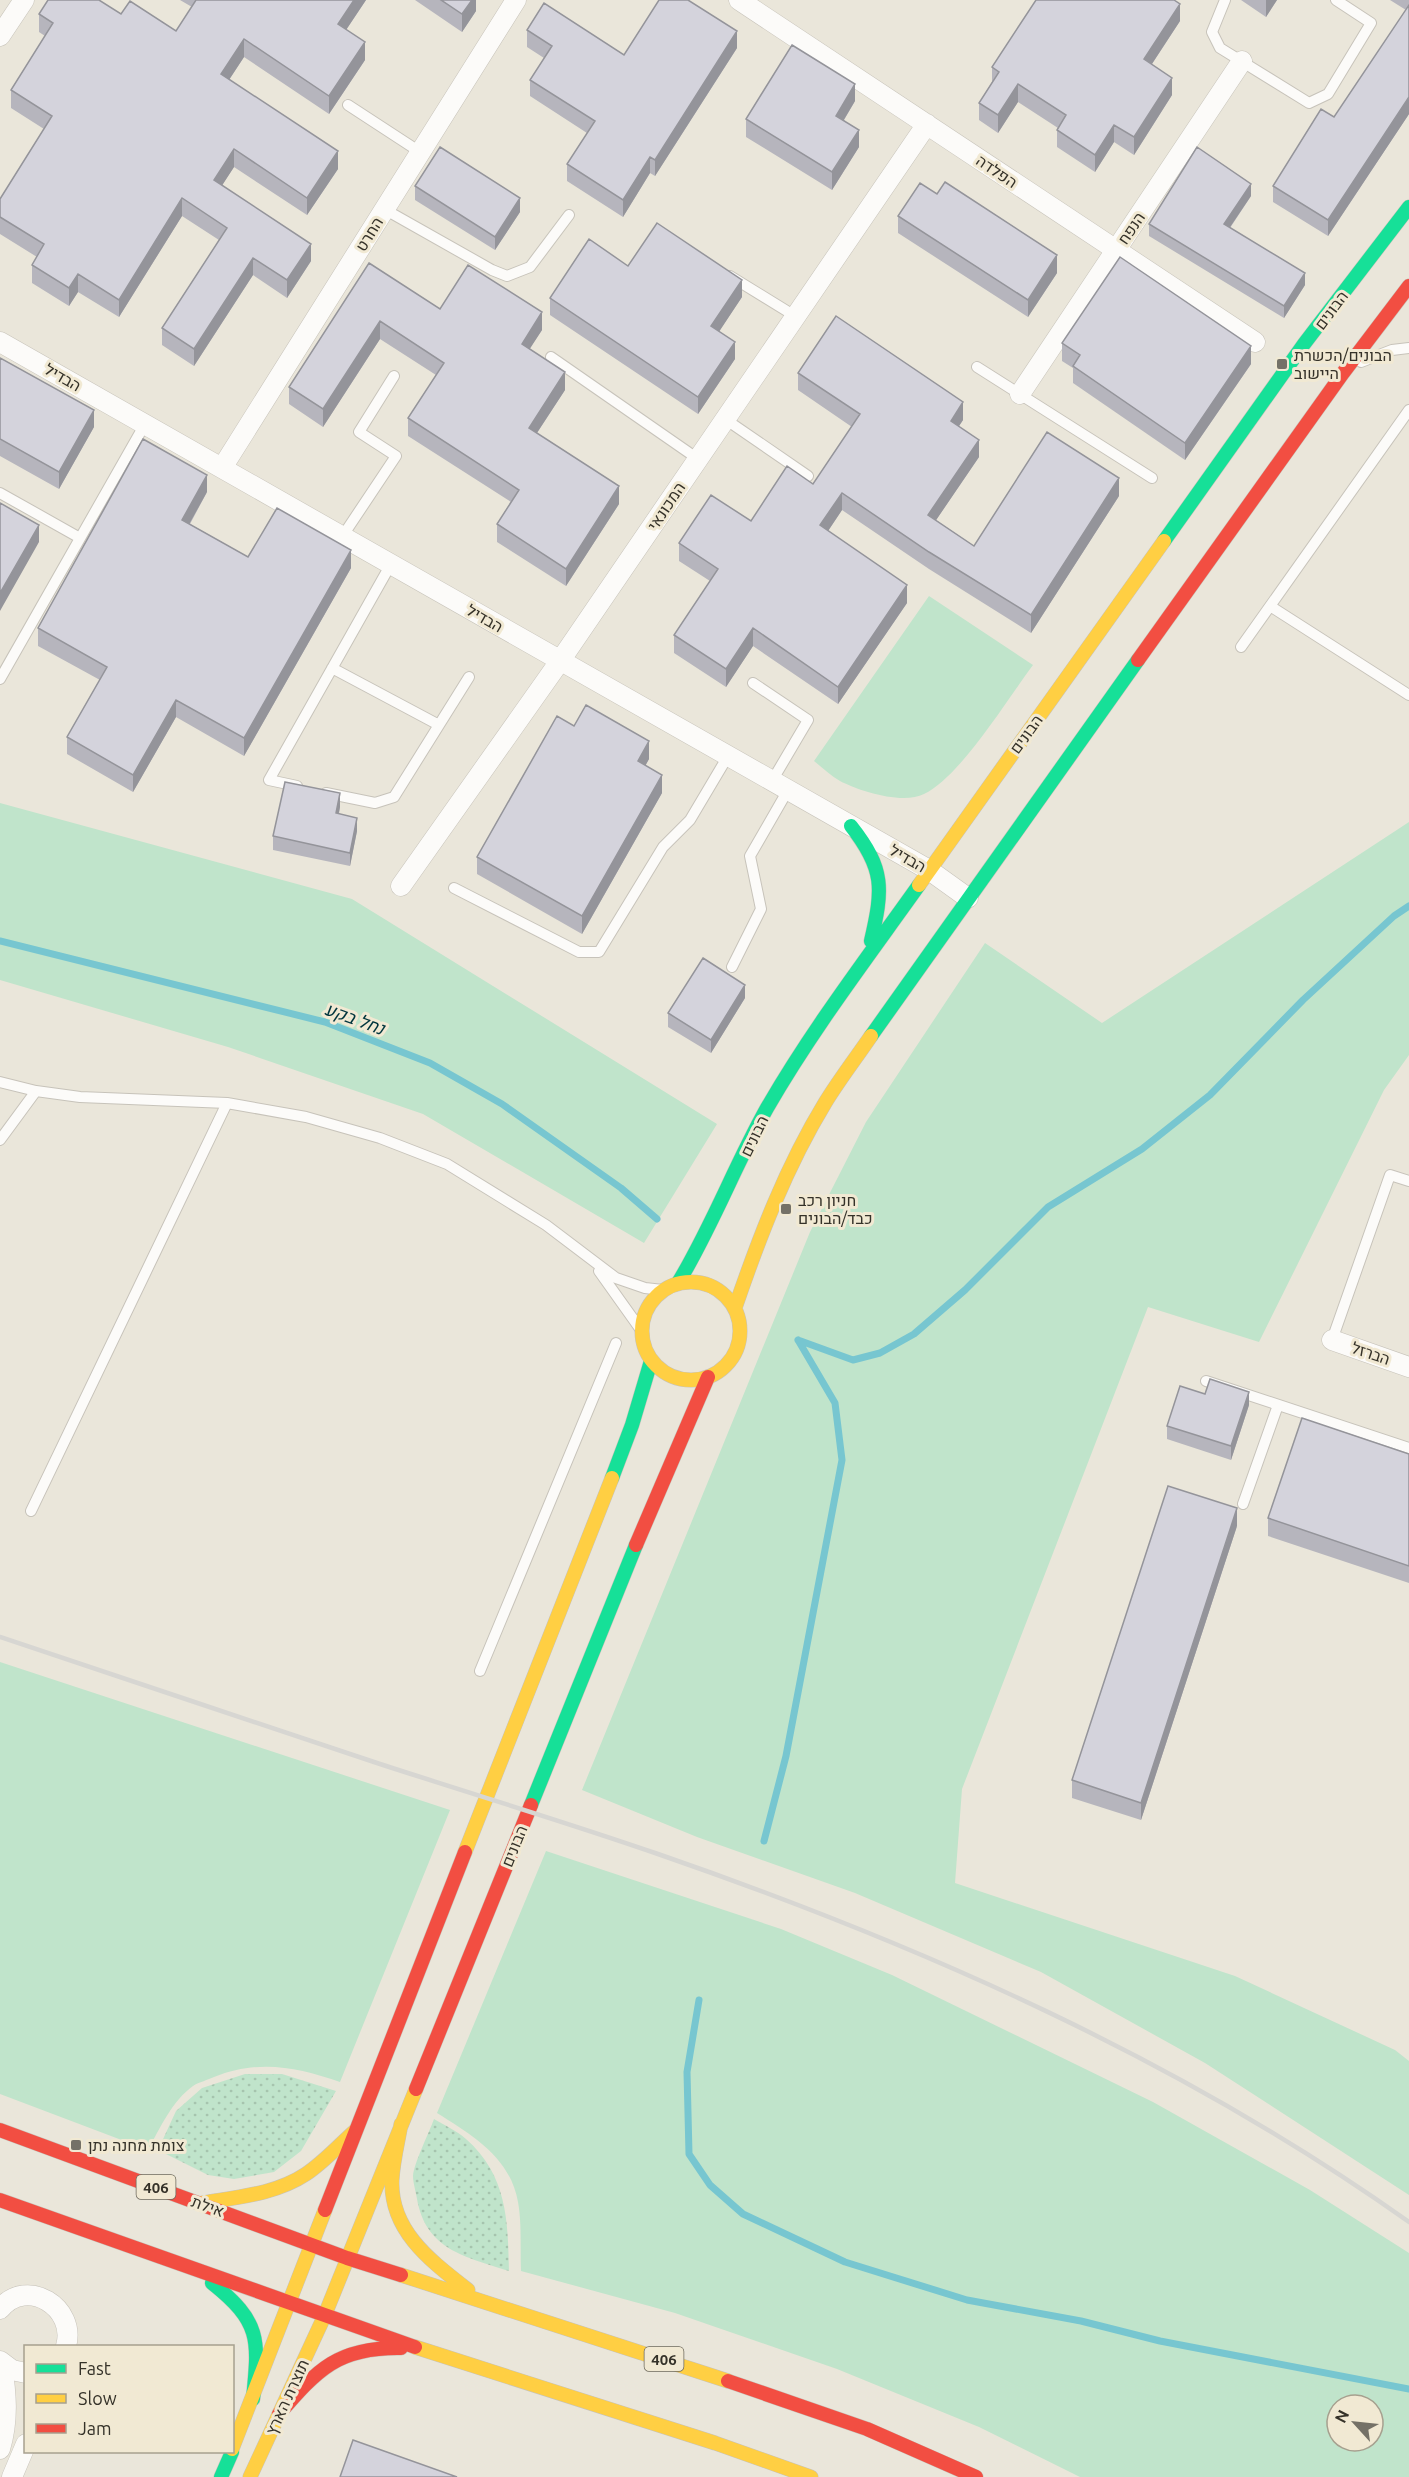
<svg xmlns="http://www.w3.org/2000/svg" width="1409" height="2477" font-family="Ubuntu,Heebo,sans-serif">
	<defs>
		<pattern id="park-dots" width="8" height="8" patternUnits="userSpaceOnUse" patternTransform="scale(1.5)"><rect width="8" height="8" fill="#c0e4cb"/><path d="M2 2h.1M6 6h.1" fill="none" stroke="#a6c4ae" stroke-width="1.8" stroke-linecap="round"/></pattern>
	</defs>
	<rect width="100%" height="100%" fill="#eae6da"/>
	<path fill="#c0e4cb" fill-rule="evenodd" d="M929,596l104,69c-26,35 -73,112 -109,129 -21,11 -65,-3 -84,-13 -9,-5 -17,-13 -26,-20z
		M0,803l352,96 365,225 -73,119 -221,-129 -195,-67 -228,-67z
		M1409,822v233l-25,35 -125,252 -111,-35 -186,482 -7,94 280,93 160,74 14,11v134l-204,-132 -164,-91 -186,-79 -158,-56 -115,-47 228,-558 56,-110 119,-179 117,80z
		M0,1662l450,148 -110,272c-43,-15 -81,-23 -126,-5 -6,3 -15,5 -21,9 -21,15 -33,42 -45,64l-148,-56z
		M546,1851l235,78 111,46 261,127 157,88 99,63v224h-329l-101,-50 -142,-58 -162,-56 -154,-42c-1,-22 1,-47 -3,-69 -8,-45 -46,-67 -81,-89zM1337,2405h36v36h-36z"/>
	<path fill="url(#park-dots)" d="M245,2074h37l54,17 -35,60 -27,21 -40,7 -26,-4 -50,-25 18,-39 26,-23z
		M434,2119c10,6 23,12 32,20 41,36 42,81 43,132 -43,-14 -83,-21 -92,-72 -1,-7 -4,-16 -4,-23 1,-13 16,-43 21,-57z"/>
	<g fill="none" stroke-linecap="round" stroke-linejoin="round">
		<path stroke="#77c6d0" stroke-width="7" d="M0,941l325,81 105,41 72,41 119,84 36,31
			M798,1340l55,20 27,-7 34,-19 51,-44 83,-83 94,-58 68,-54 93,-95 91,-84 15,-10
			M764,1841l22,-85 56,-296 -7,-57 -37,-63
			M699,2000l-12,72 2,82 21,31 33,29 102,48 122,38 114,21 79,20 249,48"/>
		<defs>
			<path id="lane" d="M1225,0l-13,32 8,16 89,55 19,-9 43,-71 -35,-23
				M348,105l72,47
				M384,209l108,61 15,6 23,-9 39,-52
				M730,276l65,40
				M551,357l147,102
				M1361,362l31,-12 17,-2
				M977,367l175,111
				M725,419l83,57
				M0,493l80,45
				M342,537l54,-81 -37,-24 35,-56
				M1270,606l139,89
				M1241,647l168,-237
				M332,668l107,57
				M0,679l145,-255
				M753,683l55,37 -36,61
				M297,786l-28,-6 122,-216
				M326,793l49,10 19,-6 75,-120
				M454,888l125,64h20l64,-105 27,-27 38,-64
				M732,967l29,-58 -11,-53 38,-66
				M0,1082l36,9 44,6 147,6 79,14 74,21 67,26 99,61 70,53 29,10 18,2
				M0,1140l36,-49
				M599,1271l42,59
				M1332,1340l58,-165 19,6
				M1206,1381l203,67
				M1243,1504l35,-99
				M31,1511l196,-408
				M480,1671l136,-328"/>
			<path id="street" d="M739,0l516,342
				M0,36l24,-36
				M0,342l929,528 39,28
				M1020,394l222,-333
				M222,468l294,-468
				M401,886l159,-225 367,-537
				M1332,1340l77,27
				M0,2309c27,-33 77,-1 66,37
				M0,2361l12,9 14,3
				M0,2449c9,-30 6,-56 2,-86
				M12,2477l14,-33"/>
			<path id="fast" d="M1164,541l140,-197 105,-137
				M851,826c34,43 32,63 20,115
				M871,1036l267,-376
				M678,1283c34,-56 57,-118 89,-175 45,-78 100,-150 152,-223
				M612,1478l20,-53 19,-64
				M531,1805l105,-260
				M212,2283c49,39 47,56 41,116
				M221,2477l11,-25"/>
			<path id="slow" d="M919,885l245,-344
				M642 1331a49 49 0 1 1 98 0a49 49 0 1 1-98 0Z
				M735,1308c24,-70 51,-141 90,-205 14,-23 31,-45 46,-67
				M465,1852l147,-374
				M401,2124c-3,18 -8,37 -9,56 -2,51 39,81 76,110
				M203,2203c35,-6 73,-9 103,-29 18,-12 33,-29 49,-43
				M401,2275l327,106
				M415,2347l300,96 96,34
				M232,2449l93,-239
				M250,2477l74,-160 92,-228"/>
			<path id="jam" d="M1138,660l205,-287 66,-87
				M636,1545l72,-168
				M416,2089l115,-284
				M0,2130l347,128 54,17
				M0,2200l415,147
				M325,2210l140,-358
				M728,2381l139,48 109,48
				M279,2414c39,-45 59,-67 122,-66"/>
		</defs>
		<use href="#lane" stroke="#c7c3ba" stroke-width="12"/>
		<use href="#street" stroke="#c7c3ba" stroke-width="21"/>
		<use href="#fast" stroke="#c7c3ba" stroke-width="15"/>
		<use href="#slow" stroke="#c7c3ba" stroke-width="15"/>
		<use href="#jam" stroke="#c7c3ba" stroke-width="15"/>
		<use href="#lane" stroke="#fcfbf9" stroke-width="10"/>
		<use href="#street" stroke="#fcfbf9" stroke-width="20"/>
		<use href="#fast" stroke="#16e098" stroke-width="14"/>
		<use href="#slow" stroke="#ffcf43" stroke-width="14"/>
		<use href="#jam" stroke="#f24e42" stroke-width="14"/>
		<path stroke="#d7d6d2" stroke-width="4.5" d="M0,1637c127,42 253,85 380,127 92,30 186,58 278,90 263,91 523,206 751,368"/>
	</g>
	<path fill="#b6b5bd" d="M180,0h186l-20,30 19,30 -36,54 -85,-57 -15,23 109,89 -31,46 -73,-48 -12,18 89,76 -24,37 -34,-23 -59,91 -32,-21v-17l57,-88 -37,-24 -63,101 -41,-25 -9,14 -37,-23v-18l5,-8 -37,-23v-35l44,-70 -33,-21v-18l34,-54 -6,-4v-18h82l55,17 16,-24z
		M415,0h61v11l-14,21z
		M1241,0h36l-11,17z
		M1390,0h19v114l-81,122 -55,-34v-16l61,-69 72,-107z
		M1180,21l-28,43 20,31 -38,60 -20,-13 -19,30 -38,-25v-17l1,-2 -40,-26 -20,31 -19,-13v-17l13,-21v-15z
		M527,30l97,25 113,-7 -82,128 -5,-3 -27,44 -56,-36v-17l20,-31 -57,-37v-16l14,-22 -17,-11z
		M855,101l-11,19 15,27 -27,43 -86,-53v-18z
		M415,186l105,26 -25,38 -80,-50z
		M1251,196l-21,32 75,57 -21,33 -135,-82v-12z
		M898,216l159,57 -29,44 -130,-84z
		M369,263l71,46 102,21 -13,19 36,41 -28,43 82,71 -53,82 -69,-44v-18l14,-22 -103,-66v-18l28,-43 -56,-36 -57,88 -34,-23v-17z
		M742,297l-23,34 16,28 -37,55 -148,-99v-17z
		M1062,343l189,21 -66,96 -112,-77v-15l-11,-7z
		M0,358l94,69 -35,62 -59,-33z
		M798,373l165,47 -4,6 20,31 -43,63 38,26 145,-50 -88,137 -102,-64 -87,-59 -14,21 79,72 -69,101 -85,-58 -27,41 -52,-34v-18l36,-54 -31,-20v-18l72,-22 62,-37 39,-57 -54,-37z
		M207,492l-17,32 58,33 103,11 -107,188 -68,-39 -43,75 -66,-38v-17l33,-57 -62,-34v-18z
		M574,726l75,33 -4,7 17,27 -80,141 -105,-60v-17z
		M340,807l-1,7 18,17 -7,35 -77,-16v-14z
		M745,998l-34,55 -43,-26v-14z
		M1205,1394l44,11 -18,55 -64,-21v-13z
		M1409,1454v129l-141,-47v-18z
		M1237,1526l-96,294 -69,-22v-18z"/>
	<path fill="#94949a" d="M354,0h12l-28,42v-18z
		M472,0h4v11l-14,21v-18z
		M1266,0h11l-11,17z
		M1180,4v17l-36,55v-17z
		M737,31v17l-82,128v-16z
		M244,39v18l-23,35v-18z
		M365,42v18l-36,54v-18z
		M1172,78v17l-38,60v-18z
		M855,84v17l-19,32v-17z
		M1018,84v18l-20,31v-18z
		M1409,97v17l-81,122v-16z
		M1114,125v17l-19,30v-17z
		M859,130v17l-27,43v-18z
		M234,149v18l-20,31v-18z
		M338,151v18l-31,46v-17z
		M650,157v16l-27,44v-17z
		M1251,184v12l-27,40v-12z
		M182,198v18l-63,101v-17z
		M520,198v14l-25,38v-13z
		M311,244v17l-24,37v-18z
		M1057,255v18l-29,44v-17z
		M253,258v17l-59,91v-17z
		M1305,273v12l-21,33v-12z
		M78,274v18l-9,14v-18z
		M742,280v17l-31,47v-18z
		M542,312v18l-20,31v-17z
		M380,321v18l-57,88v-18z
		M735,342v17l-37,55v-17z
		M1251,346v18l-66,96v-17z
		M565,372v18l-36,55v-17z
		M963,402v18l-12,18v-17z
		M94,410v17l-35,62v-17z
		M979,440v17l-51,75v-17z
		M207,475v17l-25,45v-17z
		M1119,478v18l-88,137v-18z
		M619,486v18l-53,82v-17z
		M842,493v17l-22,33v-18z
		M39,525v17l-39,69v-18z
		M351,550v18l-107,188v-18z
		M907,585v18l-69,101v-17z
		M753,628v18l-27,41v-18z
		M176,700v17l-43,75v-17z
		M649,741v18l-11,20v-18z
		M662,775v18l-80,141v-18z
		M340,793v14l-4,19v-13z
		M357,818v13l-7,35v-13z
		M745,985v13l-34,55v-13z
		M1249,1392v13l-18,55v-14z
		M1237,1508v18l-96,294v-17z"/>
	<path fill="#d4d3dc" stroke="#94949a" stroke-width="1.5" d="M48,0h51l22,14 9,-13 46,30 20,-31h158l-16,24 27,18 -36,54 -85,-57 -23,35 117,77 -31,47 -73,-49 -20,31 97,64 -24,36 -34,-22 -59,91 -32,-21 65,-100 -45,-30 -63,102 -41,-26 -9,14 -37,-23 12,-21 -44,-27v-18l52,-83 -41,-26 42,-67 -14,-9z
		M441,0h31l-10,14z
		M659,0h29l49,31 -82,129 -5,-3 -27,43 -56,-36 28,-43 -65,-41 22,-34 -25,-16 17,-27 80,52z
		M1036,0h138l6,4 -36,55 28,19 -38,59 -20,-12 -19,30 -38,-25 9,-15 -48,-31 -20,31 -19,-12 20,-31 -7,-5z
		M1409,5v92l-81,123 -55,-34 48,-77 13,8z
		M792,45l63,39 -19,32 23,14 -27,42 -86,-53z
		M440,147l80,51 -25,39 -80,-51z
		M1197,147l54,37 -27,40 81,49 -21,33 -135,-82z
		M945,182l112,73 -29,45 -130,-84 22,-33 17,11z
		M657,223l85,57 -31,46 24,16 -37,55 -148,-99 39,-59 39,27z
		M1120,257l131,89 -66,97 -112,-77 7,-11 -18,-12z
		M369,263l71,46 28,-44 74,47 -20,32 43,28 -36,56 90,58 -53,83 -69,-45 22,-34 -111,-72 36,-55 -64,-42 -57,88 -34,-22z
		M836,316l127,86 -12,19 28,19 -51,75 46,31 73,-114 72,46 -88,137 -102,-63 -87,-59 -22,32 87,60 -69,102 -85,-59 -27,41 -52,-34 44,-66 -39,-26 32,-48 40,26 36,-55 26,18 47,-70 -62,-41z
		M0,358l94,52 -35,62 -59,-33z
		M143,439l64,36 -25,45 66,37 29,-49 74,42 -107,188 -68,-38 -43,75 -66,-38 40,-70 -69,-39z
		M0,503l39,22 -39,68z
		M586,705l63,36 -11,20 24,14 -80,141 -105,-59 80,-141 17,10z
		M285,782l55,11 -4,20 21,5 -7,35 -77,-17z
		M703,958l42,27 -34,55 -43,-27z
		M1210,1379l39,13 -18,54 -64,-20 13,-40 25,8z
		M1302,1418l107,36v112l-141,-48z
		M1168,1486l69,22 -96,295 -69,-23z
		M353,2440l104,37h-117z"/>
	<g fill="#747167" stroke="#f1e9d3" stroke-width="2">
		<rect x="1276" y="358" width="12" height="12" rx="3"/>
		<rect x="780" y="1203" width="12" height="12" rx="3"/>
		<rect x="70" y="2139" width="12" height="12" rx="3"/>
	</g>
	<g text-anchor="middle" dominant-baseline="central" stroke-width="6" stroke-linejoin="round" paint-order="stroke">
		<g fill="#f1e9d3" stroke="#6d695c" stroke-width="1.5">
			<rect x="136.5" y="2175" width="39" height="24" rx="4.5"/>
			<rect x="644.5" y="2347" width="39" height="24" rx="4.5"/>
		</g>
		<g font-size="15" font-weight="bold" fill="#353229">
			<text x="156" y="2187">406</text>
			<text x="664" y="2359">406</text>
		</g>
		<g font-size="16" fill="#353229" stroke="#f1e9d3">
			<text transform="translate(997 171) rotate(34)">הפלדה</text>
			<text transform="translate(1131 228) rotate(-56)">הנפח</text>
			<text transform="translate(369 234) rotate(-58)">החרט</text>
			<text transform="translate(1331 310) rotate(-53)">הבונים</text>
			<text transform="translate(63 377) rotate(30)">הבדיל</text>
			<text transform="translate(666 506) rotate(-56)">המכונאי</text>
			<text transform="translate(485 618) rotate(30)">הבדיל</text>
			<text transform="translate(1026 734) rotate(-54)">הבונים</text>
			<text transform="translate(908 858) rotate(30)">הבדיל</text>
			<text transform="translate(754 1136) rotate(-64)">הבונים</text>
			<text transform="translate(1371 1353) rotate(19)">הברזל</text>
			<text transform="translate(514 1846) rotate(-68)">הבונים</text>
			<text transform="translate(208 2206) rotate(20)">אילת</text>
			<text transform="translate(287 2397) rotate(-65)">תוצרת הארץ</text>
		</g>
		<g font-size="16" fill="#353229" stroke="#f1e9d3" text-anchor="start">
			<text x="1294" y="355">הבונים/הכשרת<tspan x="1294" dy="18">היישוב</tspan></text>
			<text x="798" y="1200">חניון רכב<tspan x="798" dy="18">כבד/הבונים</tspan></text>
			<text x="88" y="2145">צומת מחנה נתן</text>
		</g>
		<g font-size="18" font-style="italic" fill="#00353d" stroke="#f1e9d3">
			<text transform="translate(355 1018) rotate(20)">נחל בקע</text>
		</g>
	</g>
	<rect x="24" y="2345" width="210" height="108" fill="#f1e9d3" stroke="#a6a08f" stroke-width="1.5"/>
	<rect x="36" y="2364" width="30" height="9" fill="#16e098" stroke="#a6a08f" stroke-width="1.5"/>
	<text x="78" y="2375" font-size="18" fill="#353229">Fast</text>
	<rect x="36" y="2394" width="30" height="9" fill="#ffcf43" stroke="#a6a08f" stroke-width="1.5"/>
	<text x="78" y="2405" font-size="18" fill="#353229">Slow</text>
	<rect x="36" y="2424" width="30" height="9" fill="#f24e42" stroke="#a6a08f" stroke-width="1.5"/>
	<text x="78" y="2435" font-size="18" fill="#353229">Jam</text>
	<g transform="translate(1355 2423) rotate(297)"><circle r="28" fill="#f1e9d3" stroke="#a6a08f" stroke-width="1.5"/>
	<path d="M0-4.5L10 22L0 15L-10 22Z" fill="#747167"/>
	<text y="-9" font-size="16" font-weight="bold" text-anchor="middle" fill="#353229">N</text>
	</g>
</svg>
